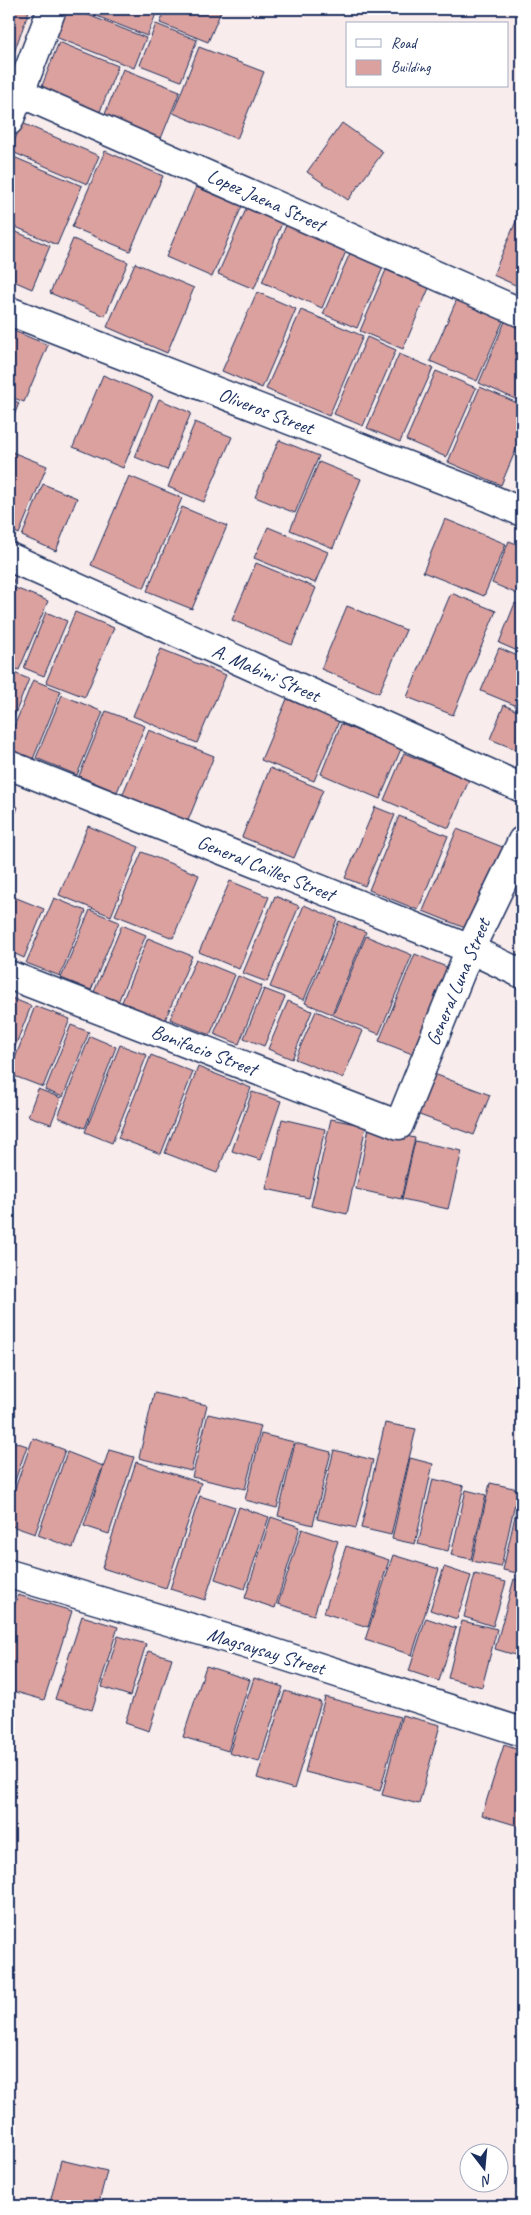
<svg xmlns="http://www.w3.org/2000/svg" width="531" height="2215" font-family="Caveat,sans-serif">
	<rect width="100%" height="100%" fill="#f8ecec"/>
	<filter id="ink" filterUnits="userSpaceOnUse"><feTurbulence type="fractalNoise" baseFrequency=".02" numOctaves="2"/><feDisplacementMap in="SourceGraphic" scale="10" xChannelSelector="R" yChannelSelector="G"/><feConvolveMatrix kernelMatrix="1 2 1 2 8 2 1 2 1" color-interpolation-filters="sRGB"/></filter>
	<g filter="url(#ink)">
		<path fill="#dba19f" stroke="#1b2f5e" d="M9,9l20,2 -20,55z
			M64,9h9l73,29 -12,30 -81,-32z
			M79,9h79l-11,27z
			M166,9h56l-14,33 -48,-19z
			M156,24l41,16 -16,41 -41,-16z
			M59,42l59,24 -19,48 -59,-23z
			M199,47l65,25 -27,67 -64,-26z
			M123,69l57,22 -20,50 -57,-22z
			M22,123l77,33 -12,28 -77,-33z
			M342,123l41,29 -35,48 -41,-28z
			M105,151l58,25 -33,75 -58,-24z
			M9,155l73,31 -25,59 -48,-21z
			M196,187l46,19 -30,71 -46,-20z
			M247,207l35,16 -28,66 -36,-15z
			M517,219l5,2v67l-29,-13z
			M287,223l60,26 -25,59 -60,-26z
			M9,229l41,17 -18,43 -23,-10z
			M73,239l55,23 -23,54 -55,-23z
			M351,251l33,14 -27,63 -34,-14z
			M135,263l59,25 -27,65 -60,-26z
			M386,270l43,18 -26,61 -43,-18z
			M257,292l39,17 -34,79 -40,-17z
			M457,299l47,20 -27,62 -47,-20z
			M301,310l62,26 -34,80 -63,-27z
			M506,319l16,7v76l-43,-19z
			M9,329l39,16 -24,57 -15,-6z
			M367,337l29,13 -33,76 -29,-12z
			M399,354l34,14 -33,74 -33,-14z
			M436,371l40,17 -30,69 -40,-17z
			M103,375l50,21 -30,72 -50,-21z
			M480,387l42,18v30l-21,50 -53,-23z
			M9,398l10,5 -10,25z
			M159,399l32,14 -24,57 -32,-13z
			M195,422l37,15 -28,65 -36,-15z
			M279,440l40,16 -24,57 -40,-16z
			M12,452l35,14 -28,68 -10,-5v-68z
			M319,462l42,17 -28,69 -43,-18z
			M129,476l53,22 -38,90 -53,-23z
			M43,484l34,14 -21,53 -34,-15z
			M182,507l45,19 -35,83 -45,-18z
			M445,519l61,25 -22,52 -61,-24z
			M268,527l60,25 -13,31 -61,-25z
			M509,541l13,5v50l-30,-13z
			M256,563l60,25 -24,57 -60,-25z
			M9,577l5,3 -5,13z
			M15,588l33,13 -29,69 -10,-4v-62z
			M451,593l45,18 -43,104 -46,-18z
			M515,603l7,3v47l-23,-10z
			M347,606l59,24 -27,63 -58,-24z
			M46,612l21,9 -23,55 -20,-8z
			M75,612l39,16 -29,69 -39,-15z
			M499,648l23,10v50l-41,-17z
			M161,649l65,26 -29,68 -64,-27z
			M9,671l20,8 -20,50z
			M33,680l28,11 -28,68 -24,-10v-10z
			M62,695l41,17 -26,63 -41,-17z
			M287,699l52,22 -25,60 -53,-21z
			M504,705l18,8v39l-32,-13z
			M106,711l39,15 -28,66 -38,-16z
			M341,724l60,25 -21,50 -59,-25z
			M149,730l65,26 -27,67 -65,-27z
			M404,753l65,27 -20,48 -65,-28z
			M270,768l53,22 -29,68 -52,-21z
			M9,803l9,4 -9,24z
			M375,807l20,8 -30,71 -20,-8z
			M399,816l49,20 -30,74 -49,-20z
			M88,826l51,21 -28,69 -52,-21z
			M457,829l53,21 -35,82 -52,-21z
			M142,852l57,23 -26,63 -58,-23z
			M230,881l39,16 -30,72 -40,-17z
			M9,895l35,14 -20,49 -15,-7z
			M275,896l24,10 -32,76 -24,-9z
			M54,898l32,13 -26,65 -34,-13z
			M304,905l33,14 -33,81 -34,-13z
			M90,910l29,12 -28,68 -30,-12z
			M339,921l27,11 -34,82 -27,-11z
			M122,925l24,10 -28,67 -24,-10z
			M366,936l46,19 -33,79 -46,-19z
			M148,938l44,18 -27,64 -43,-18z
			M415,954l41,17 -36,86 -41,-16z
			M196,959l39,16 -25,60 -40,-16z
			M238,976l24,10 -23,58 -25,-10z
			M264,989l21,8 -21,49 -20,-8z
			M9,997l22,9 -22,56z
			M288,1001l24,10 -20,48 -24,-10z
			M35,1006l35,13 -27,68 -34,-13z
			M316,1011l47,20 -20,47 -48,-19z
			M71,1025l18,7 -26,65 -18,-7z
			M90,1036l26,11 -31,81 -27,-11z
			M120,1045l27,10 -35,88 -27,-11z
			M151,1055l42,17 -32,82 -43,-16z
			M198,1067l53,21 -34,85 -52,-20z
			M429,1072l61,23 -16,40 -60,-22z
			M38,1089l23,9 -10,26 -23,-8z
			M252,1092l29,9 -20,59 -29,-9z
			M282,1119l43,10 -16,69 -43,-9z
			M331,1119l35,7 -19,88 -36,-8z
			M369,1128l46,10 -14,61 -45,-10z
			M415,1141l47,10 -14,58 -46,-10z
			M154,1393l53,12 -16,66 -52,-13z
			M208,1414l53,12 -16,63 -53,-12z
			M385,1423l31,6 -25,106 -30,-7z
			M261,1434l33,8 -17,66 -32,-8z
			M33,1438l32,12 -30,84 -26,-9v-20z
			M9,1440l18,6 -18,52z
			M295,1443l36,9 -18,73 -35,-9z
			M109,1450l25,7 -25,77 -25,-8z
			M334,1450l39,10 -17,68 -39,-9z
			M67,1452l36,14 -30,82 -35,-13z
			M410,1458l23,6 -18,80 -23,-5z
			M136,1462l65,21 -35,105 -64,-20z
			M433,1479l31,7 -16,65 -30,-7z
			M490,1483l28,6 -17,78 -29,-6z
			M466,1490l20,5 -15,64 -20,-4z
			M200,1496l35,11 -30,93 -35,-11z
			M239,1507l30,10 -24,72 -30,-10z
			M517,1507l5,1v66l-19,-4z
			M271,1517l29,10 -25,81 -30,-10z
			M302,1529l36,12 -24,74 -36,-11z
			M346,1546l43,14 -21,67 -44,-14z
			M393,1555l46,14 -27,86 -47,-15z
			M444,1567l27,9 -14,43 -27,-9z
			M475,1574l31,8 -13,44 -29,-9z
			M514,1579l8,3v75l-27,-8z
			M18,1595l54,16 -28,89 -35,-10v-68z
			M82,1616l36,11 -26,83 -37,-11z
			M426,1618l30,10 -17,53 -30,-10z
			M462,1621l35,8 -15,58 -34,-9z
			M118,1636l28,8 -16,52 -28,-9z
			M148,1651l24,7 -23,73 -24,-8z
			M206,1666l44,14 -22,71 -45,-14z
			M254,1678l29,9 -24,75 -30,-9z
			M285,1691l36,11 -27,87 -37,-11z
			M325,1697l75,20 -20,74 -75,-19z
			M402,1715l38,10 -21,79 -37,-9z
			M504,1745l18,6v76l-40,-12z
			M61,2160l46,11 -9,35h-49z"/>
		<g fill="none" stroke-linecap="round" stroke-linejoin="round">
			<defs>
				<path id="street" d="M9,88l513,225
					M9,121l43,-112
					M9,311l471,183 42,18
					M9,557l513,231
					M9,975l390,150 71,-176 52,-108"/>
				<path id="secondary" d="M9,765l461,184 52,25
					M9,1574l250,74 263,84"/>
			</defs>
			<use href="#street" stroke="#1b2f5e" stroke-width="31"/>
			<use href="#secondary" stroke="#1b2f5e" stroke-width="31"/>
			<use href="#street" stroke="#fff" stroke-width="28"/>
			<use href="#secondary" stroke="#fff" stroke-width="28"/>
		</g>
	</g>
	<g text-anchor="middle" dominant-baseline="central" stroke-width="5" stroke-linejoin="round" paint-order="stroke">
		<g font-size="20" fill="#1b2f5e" stroke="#fff">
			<text transform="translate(266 200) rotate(24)">Lopez Jaena Street</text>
			<text transform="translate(266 411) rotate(21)">Oliveros Street</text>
			<text transform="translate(266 673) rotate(24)">A. Mabini Street</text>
			<text transform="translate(266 868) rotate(22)">General Cailles Street</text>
			<text transform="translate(458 982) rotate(-67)">General Luna Street</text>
			<text transform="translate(204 1050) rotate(21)">Bonifacio Street</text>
			<text transform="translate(266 1651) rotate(17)">Magsaysay Street</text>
		</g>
	</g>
	<rect width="531" height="2215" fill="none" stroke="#fff" stroke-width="30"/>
	<rect x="15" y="15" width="501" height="2185" fill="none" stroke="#1b2f5e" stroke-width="2" filter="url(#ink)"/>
	<rect x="346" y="22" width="162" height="65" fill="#ffffff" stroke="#a4acbf"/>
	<rect x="356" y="39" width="25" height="8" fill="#ffffff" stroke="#a4acbf"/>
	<text x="391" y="48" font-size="15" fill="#1b2f5e">Road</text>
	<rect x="356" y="60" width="25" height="15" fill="#dba19f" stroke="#a4acbf"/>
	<text x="391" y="72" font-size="15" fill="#1b2f5e">Building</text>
	<g transform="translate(484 2168) rotate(164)"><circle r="24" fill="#ffffff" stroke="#a4acbf"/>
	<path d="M0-4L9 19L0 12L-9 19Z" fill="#1b2f5e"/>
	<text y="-8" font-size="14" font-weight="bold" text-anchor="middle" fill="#1b2f5e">N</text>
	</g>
</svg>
